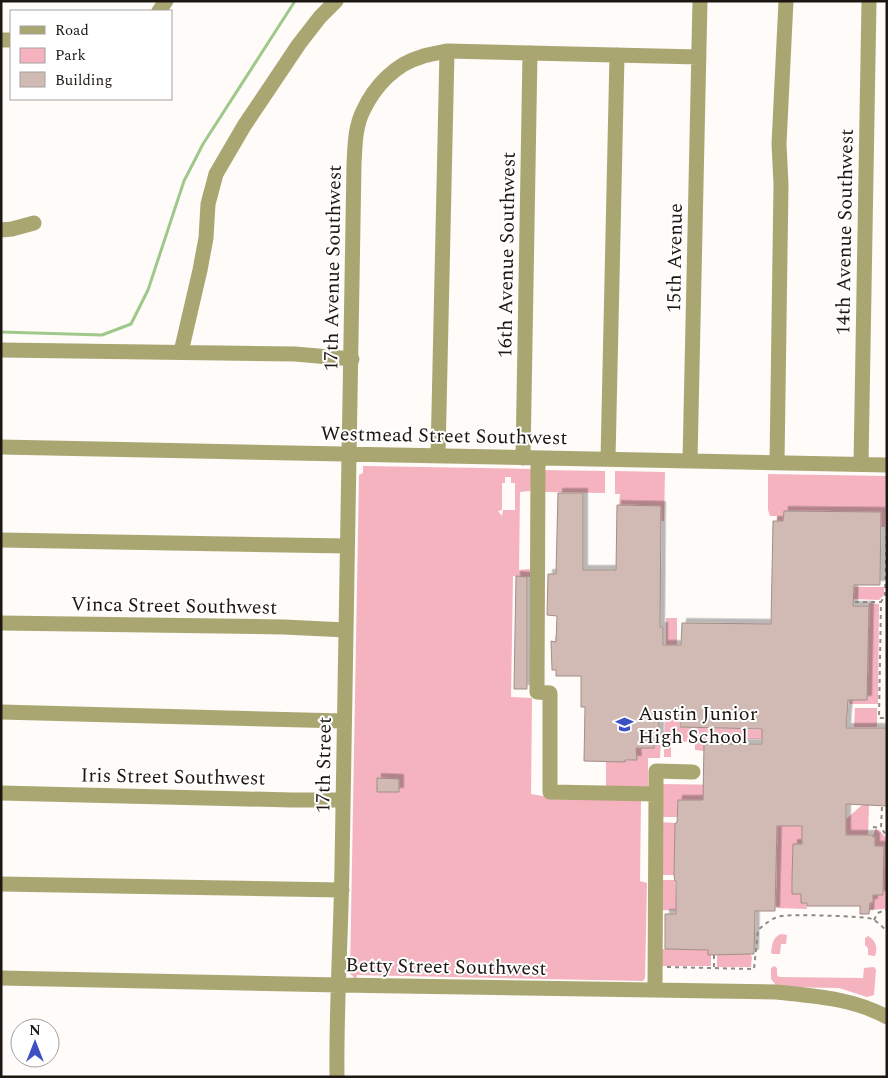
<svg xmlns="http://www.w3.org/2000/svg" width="888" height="1078" font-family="Spectral,serif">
	<defs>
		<filter id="shadow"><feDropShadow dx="4.5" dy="-4.5" stdDeviation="0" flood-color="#0004"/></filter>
	</defs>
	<rect width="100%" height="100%" fill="#fefbf8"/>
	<path fill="#f4b3bf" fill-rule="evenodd" d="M363,466l170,3 -3,22 -10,1 -1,78 10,-1 3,3v5l-19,-1 -2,121 21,1 -1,96 11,2 63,-1 36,2 -1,84 7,2 -2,95 -2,3 -286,-6 -1,4 -6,-5 9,-499 4,-2zM505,477h6v6h4v27h-12l-1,6 -4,-5 4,-1v-27h3z
		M543,470l62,1v22l-61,-1z
		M615,471l50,1 -1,49h-3l-1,-15 -41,-1 1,-11h-5z
		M768,474l118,2 -1,51h-4l-1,-15 -96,-1 -1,10h-6v-5h-7l-2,-6z
		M854,587h30v8l-5,5 -25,-1z
		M869,603l10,1 -1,100h-28l-1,-4 18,-1z
		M666,618h11v27h-11z
		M855,708h22v19h-23z
		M665,710l14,1v16l89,3v9h-39v5h-25v7l-9,-1v-8l-24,-1v16h-7z
		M659,741h2l-1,17h-12v32l-42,-1v-28l30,-1v-12z
		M662,784l67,1 38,17 -89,-2 -1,17h-18z
		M862,805h7l-1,32h-4l-1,-2 -48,-1 -13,2v8h-9c0,14 3,37 8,50 3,6 6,8 6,15l-29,-1 -2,-1 1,-81 69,1v-8z
		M660,822l15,1 -1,52h-16z
		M875,829l4,1 8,9v68l-3,2 -15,1 1,-7h3v-8h10v-49h-8v-9h-2z
		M658,880h17l1,23 20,1 -1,7 -37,-1z
		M781,934l6,1 -1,9h-5l-1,10h-7l-2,-1c1,-9 2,-16 10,-19z
		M868,936c8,4 10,13 7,20l-7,-1v-7l-3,-3v-7z
		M659,949l49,1 3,5v11h-52z
		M750,954l2,3 -1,10h-34v-12z
		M774,966l3,2v7l2,2 84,1 1,-10 10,-1 2,3 -2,25 -7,2 -28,-9 -58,-1 -5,-2 -5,-6v-11z"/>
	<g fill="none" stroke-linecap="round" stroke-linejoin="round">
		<path stroke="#9ec98a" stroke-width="3" d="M1,332l101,3 29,-11 17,-34 36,-109 19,-37 92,-143"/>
	</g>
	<path fill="#d1bab3" stroke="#a38d86" filter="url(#shadow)" d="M558,493h25v77h33l1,-65 44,1 -1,121h3v18h18l1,-22 89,1 2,-103h10l1,-10 97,1 -1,73h-26l-1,21h16l-2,94h-19l-2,28h41v78l-41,-2v31h27v2h2v9h9l-1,49h-10v8h-3l-1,11h-9v-8h-53v-3h-6v-9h-9v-16l1,-34h9v-18h-25l-2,85h-20l-1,43 -46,1v-5l-43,-1v-35h11v-33h-1l-1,-5 1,-53h2l1,-23h25l1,-56h58v-15l-82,-2v-12l-21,1v25h-5v7h-18l1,12h-12v2l-41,-1 1,-54h-4v-31h-25v-6h-4l-1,-29 5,1 1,-26 -10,-1 1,-41h8z
		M516,576l11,1v112h-13z
		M377,778l22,1v13h-22z"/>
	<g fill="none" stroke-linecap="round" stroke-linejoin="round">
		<path stroke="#8d8984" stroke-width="2" stroke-dasharray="4 4" stroke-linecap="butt" d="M887,520l-2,75 -4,7 -2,116h8
			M855,602h26
			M882,807l-1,21 6,8
			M873,827l8,1
			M874,920l4,-7 9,-4
			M667,967l87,2 4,-39c7,-6 14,-12 23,-14 9,-2 84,0 91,3 6,3 11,8 15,13
			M714,967v-12"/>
		<path stroke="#aaa672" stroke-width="15" d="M159,11l7,-10
			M1,40h10
			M1,230l11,-1 22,-6
			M1,350l294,4 57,5
			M181,352l19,-82 6,-32 2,-34 8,-30 28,-48 55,-82 21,-27 16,-16
			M1,447l886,18
			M438,456l9,-405
			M523,458l7,-405
			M538,458l-1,234 13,1v99l106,2 -1,196
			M608,459l9,-404
			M690,461l10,-460
			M777,463l4,-279 -2,-40 7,-143
			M861,464l8,-463
			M1,540l346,6
			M1,623l283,4 62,3
			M1,712l343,9
			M1,793l291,7h51
			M656,794v-23l37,1
			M1,884l341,6
			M1,978l338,7 437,7c38,4 76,6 111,25
			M337,1077c-1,-71 4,-141 5,-211 3,-234 9,-468 12,-702 1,-18 1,-37 9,-53 11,-24 32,-47 58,-54 8,-3 18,-4 26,-6l252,6"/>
	</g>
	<defs>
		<symbol id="school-bare" viewBox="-9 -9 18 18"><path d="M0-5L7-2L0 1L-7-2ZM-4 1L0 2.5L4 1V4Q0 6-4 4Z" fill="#3c50c3" stroke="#fff" stroke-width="2.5" paint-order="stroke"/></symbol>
	</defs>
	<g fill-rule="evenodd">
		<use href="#school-bare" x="612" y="712" width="25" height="25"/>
	</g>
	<g text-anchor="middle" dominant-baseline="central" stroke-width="4" stroke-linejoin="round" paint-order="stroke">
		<g font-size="20" fill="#1c1711" stroke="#fff">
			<text transform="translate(845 232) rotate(-89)">14th Avenue Southwest</text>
			<text transform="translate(507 255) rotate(-89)">16th Avenue Southwest</text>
			<text transform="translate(675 258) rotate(-89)">15th Avenue</text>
			<text transform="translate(333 268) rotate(-89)">17th Avenue Southwest</text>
			<text transform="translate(444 436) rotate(1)">Westmead Street Southwest</text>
			<text transform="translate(174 606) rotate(1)">Vinca Street Southwest</text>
			<text transform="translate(324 765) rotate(-89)">17th Street</text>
			<text transform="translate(173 777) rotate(1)">Iris Street Southwest</text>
			<text transform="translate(446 967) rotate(1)">Betty Street Southwest</text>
		</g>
		<g font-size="20" fill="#1c1711" stroke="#fff" text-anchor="start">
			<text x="638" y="714">Austin Junior<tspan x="638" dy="23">High School</tspan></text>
		</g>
	</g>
	<rect width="888" height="1078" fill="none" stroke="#1c1711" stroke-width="5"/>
	<rect x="10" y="10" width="162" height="90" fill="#ffffff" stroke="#a4a2a0"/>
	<rect x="20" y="26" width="25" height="8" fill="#aaa672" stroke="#a4a2a0"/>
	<text x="55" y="35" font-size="15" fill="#1c1711">Road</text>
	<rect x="20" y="48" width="25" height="15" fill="#f4b3bf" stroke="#a4a2a0"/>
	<text x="55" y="60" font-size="15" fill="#1c1711">Park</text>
	<rect x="20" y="72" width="25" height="15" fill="#d1bab3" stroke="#a4a2a0"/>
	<text x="55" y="85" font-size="15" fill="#1c1711">Building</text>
	<g transform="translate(35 1043)"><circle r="24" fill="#ffffff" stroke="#a4a2a0"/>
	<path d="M0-4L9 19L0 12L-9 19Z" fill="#3c50c3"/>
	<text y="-8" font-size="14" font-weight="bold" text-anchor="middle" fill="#1c1711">N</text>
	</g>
</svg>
